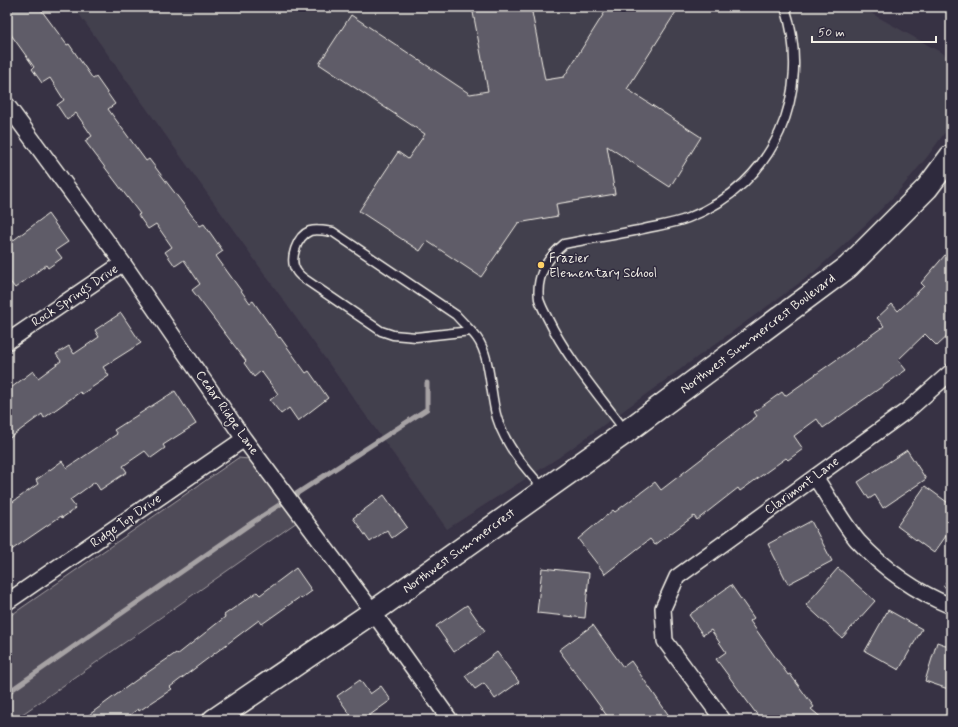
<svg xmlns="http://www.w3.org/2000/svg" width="958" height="727" font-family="Mynerve,sans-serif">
	<rect width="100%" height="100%" fill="#373244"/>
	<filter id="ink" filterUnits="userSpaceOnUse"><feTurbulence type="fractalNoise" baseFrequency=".025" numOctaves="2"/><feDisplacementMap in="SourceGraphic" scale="8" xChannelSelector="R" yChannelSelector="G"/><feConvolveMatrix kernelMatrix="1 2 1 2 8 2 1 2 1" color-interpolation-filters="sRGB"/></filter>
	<g filter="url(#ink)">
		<path fill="#433f4e" d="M74,7h786l91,51v66l-24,33 -30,36 -32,32 -52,48 -255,185 -111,71z"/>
		<path fill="#504b59" stroke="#a29ea0" d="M238,458l11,1 8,7 40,56 -283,198h-7v-102z"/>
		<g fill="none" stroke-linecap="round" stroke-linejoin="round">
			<path stroke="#a6a2a4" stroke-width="5" d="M7,693l246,-171 174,-113v-26"/>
		</g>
		<path fill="#5f5c67" stroke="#f4f1e8" d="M7,7h32l28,38 2,-1 24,35 3,-2 19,27 -7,5 38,52 3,-2 51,67 4,-2 19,27 -7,5 34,47 3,-2 26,37 1,-1 26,36 3,-2 19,27 -30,23 -9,-13 -8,6 -11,-14 8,-6 -17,-23 -7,6 -10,-14 2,-2 -54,-71 8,-6 -16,-24 -9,6 -10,-14 7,-5 -16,-23 -8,5 -10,-14 2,-1 -55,-73 7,-5 -16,-23 -9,7 -10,-15 7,-5 -14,-22 -8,5 -10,-14 2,-2 -27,-38z
			M472,7h59l14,73 19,-3 44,-70h71l-52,82 74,48 -31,50 -63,-41 8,48 -59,10 2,12 -40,7 -37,54 -54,-36 -7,10 -61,-40 39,-59 10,7 17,-25 -106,-70 32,-49 119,79 18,-3z
			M48,214l20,28 -12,8 6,8 -14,10 -2,-3 -31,23 -8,-10v-33z
			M951,248v85l-14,13 -12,-12 -27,26 8,10 -83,58 -6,-9 -23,17 9,13 -15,11 -2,-2 -46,33 -2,-3 -41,32 -3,-4 -39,29 -5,-6 -45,35 -27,-35 35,-29 2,2 40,-30 6,8 96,-74 -3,-4 28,-20 3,4 99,-70 -7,-8 15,-14 6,7 26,-25 -3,-3z
			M121,313l20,30 -38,24 6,9 -27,18 -2,-2 -36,26 -2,-4 -35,26v-49l26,-20 5,7 23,-17 -5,-7 13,-8 5,8 25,-17 -4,-7z
			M175,391l21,33 -33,21 2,3 -14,10 -6,-7 -22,15 4,6 -27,18 -5,-8 -25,18 6,8 -14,10 -1,-2 -54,37v-47l31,-22 -2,-4 26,-19 5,7 50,-34 -3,-4z
			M907,450l19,29 -43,29 -8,-13 -6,4 -11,-17z
			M925,486l26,19v24l-17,24 -37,-27z
			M384,495l23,32 -15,11 -5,-8 -17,12 -17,-24z
			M811,521l21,40 -44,23 -20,-40z
			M296,568l16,23 -11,8 -1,-2 -38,27 -3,-4 -89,67 2,2 -33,22 -1,-2 -15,11h-41l53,-39 41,-28 1,2 48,-38 -1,-2 33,-23 3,3z
			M542,568l47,5 -4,45 -48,-5z
			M838,568l37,33 -33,37 -36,-33z
			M731,585l23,33 -4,3 38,54 2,-1 24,33 -3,2 13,11h-63l-45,-61 10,-7 -15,-22 -8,5 -14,-20z
			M467,605l18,26 -31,21 -18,-26z
			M888,610l34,19 -23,41 -34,-19z
			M593,625l30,42 8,-6 41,59h-62l-51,-70z
			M937,642l14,5v43l-26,-9z
			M497,652l22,30 -24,17 -11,-16 -9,6 -10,-13z
			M360,680l10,14 11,-8 10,14 -28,20h-9l-17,-24z"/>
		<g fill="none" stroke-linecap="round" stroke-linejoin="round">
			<defs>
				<path id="lane" d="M471,331l-55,6 -23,-2 -12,-4 -75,-51c-3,-2 -7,-5 -9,-8 -9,-12 0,-36 13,-41 7,-2 16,0 23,1l123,83c7,8 15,15 21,23 14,19 13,57 20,80 8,27 28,51 47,71
					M626,432c-27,-37 -58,-72 -78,-113 -3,-6 -7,-13 -9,-20 -3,-23 8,-41 25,-55 25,-5 50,-9 75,-14 16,-4 34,-6 49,-12 87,-34 125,-125 97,-211"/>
				<path id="street" d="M7,105l116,158 121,176 129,173 77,108
					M7,342l116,-79
					M815,477c13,19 29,48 43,64 26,28 58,51 93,65
					M7,602l237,-163
					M723,720l-58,-79 -2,-33 14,-31 232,-168 42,-37"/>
				<path id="secondary" d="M214,720l159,-108 253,-180 222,-165 79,-79 24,-32"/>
			</defs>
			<use href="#lane" stroke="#f4f1e8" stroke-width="11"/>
			<use href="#street" stroke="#f4f1e8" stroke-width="18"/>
			<use href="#secondary" stroke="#f4f1e8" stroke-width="25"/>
			<path stroke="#f4f1e8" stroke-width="2.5" stroke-dasharray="1 3" stroke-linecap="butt" d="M944,587l7,-14"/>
			<use href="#lane" stroke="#2f2a3d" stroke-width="8"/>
			<use href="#street" stroke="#2f2a3d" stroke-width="15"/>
			<use href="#secondary" stroke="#2f2a3d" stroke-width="22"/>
		</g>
	</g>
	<circle fill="#ffd166" stroke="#2f2a3d" stroke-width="1.5" cx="541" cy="265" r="4"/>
	<g text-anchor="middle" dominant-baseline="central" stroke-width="3" stroke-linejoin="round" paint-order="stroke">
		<g font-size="13" fill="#f4f1e8" stroke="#2f2a3d" text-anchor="start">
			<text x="549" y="258">Frazier<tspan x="549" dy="15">Elementary School</tspan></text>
		</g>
		<g font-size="13" fill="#f4f1e8" stroke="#2f2a3d">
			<text transform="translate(75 296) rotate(-34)">Rock Springs Drive</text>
			<text transform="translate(758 334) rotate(-37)">Northwest Summercrest Boulevard</text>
			<text transform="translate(227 413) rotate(55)">Cedar Ridge Lane</text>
			<text transform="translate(802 486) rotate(-36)">Clarimont Lane</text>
			<text transform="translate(126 521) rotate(-35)">Ridge Top Drive</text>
			<text transform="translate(459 551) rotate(-36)">Northwest Summercrest</text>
		</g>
	</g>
	<rect width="958" height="727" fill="none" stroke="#2f2a3d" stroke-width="24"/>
	<rect x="12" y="12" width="934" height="703" fill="none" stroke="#f4f1e8" stroke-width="1.5" filter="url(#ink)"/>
	<path d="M812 36v6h124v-6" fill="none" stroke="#f4f1e8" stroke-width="2"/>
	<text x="818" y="36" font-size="12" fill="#f4f1e8" stroke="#2f2a3d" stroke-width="3" paint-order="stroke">50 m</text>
</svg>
